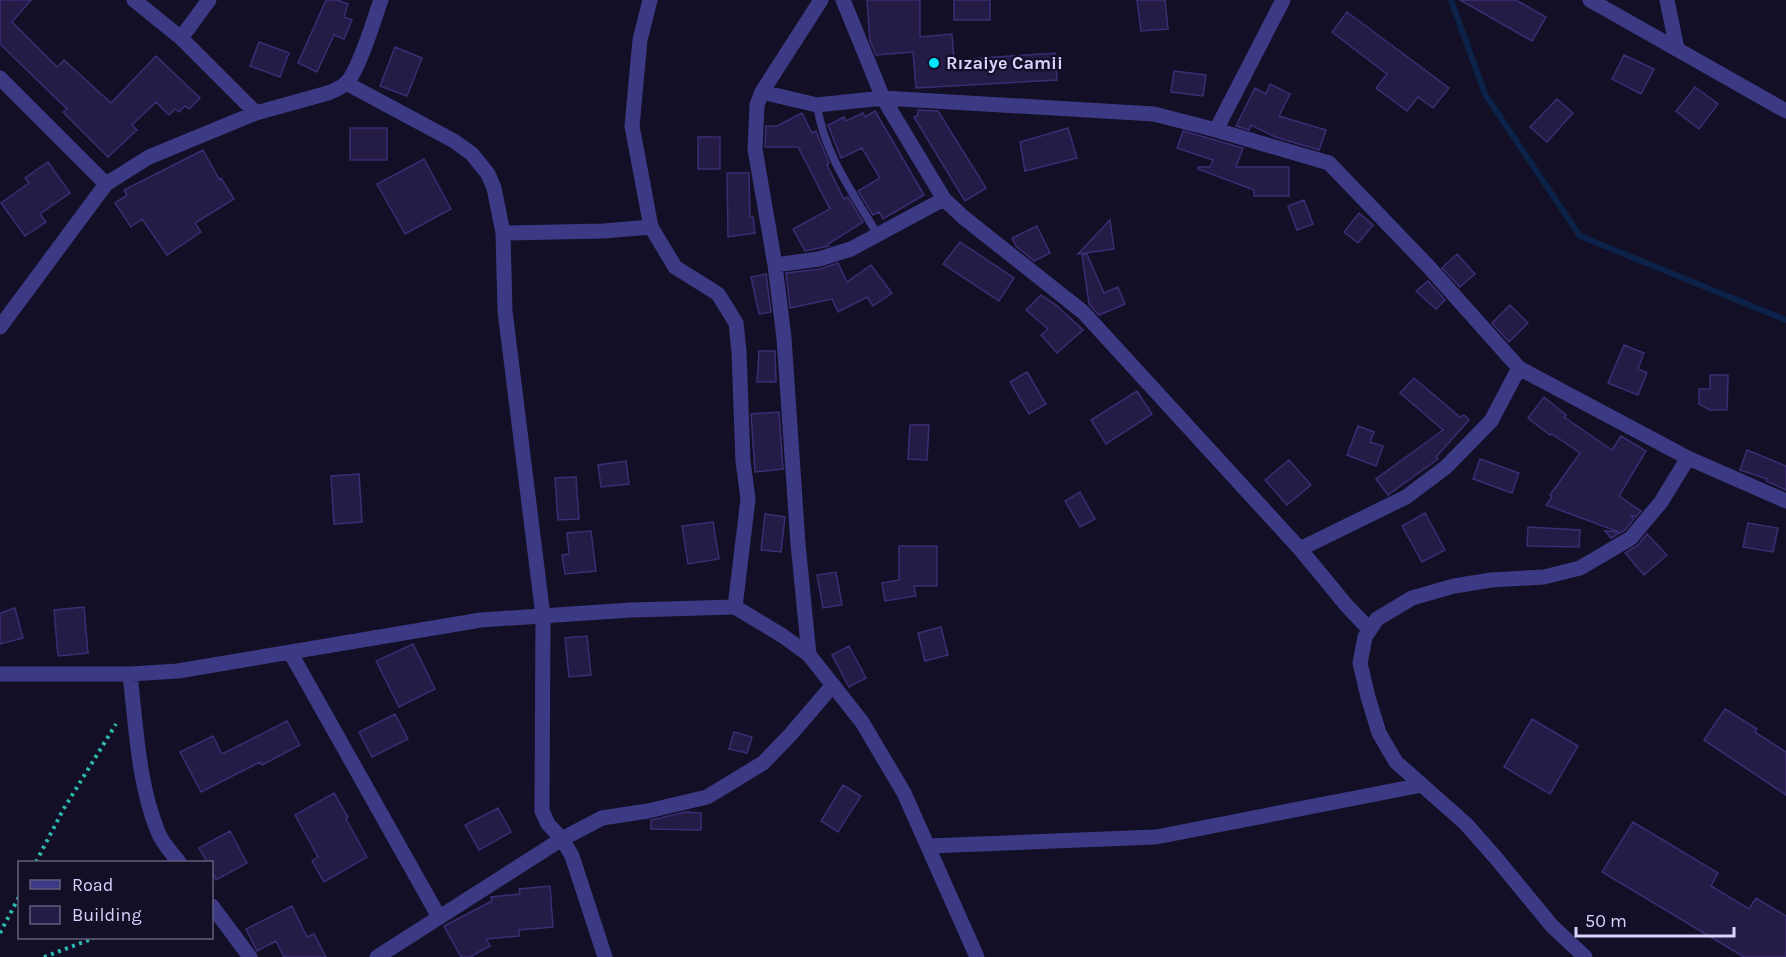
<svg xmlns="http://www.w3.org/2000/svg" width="1786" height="957" font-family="Karla,sans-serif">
	<rect width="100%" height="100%" fill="#130f26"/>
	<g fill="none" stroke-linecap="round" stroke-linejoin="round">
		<path stroke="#0c2248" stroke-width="6" d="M1451,0l34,94 95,142 206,84"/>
	</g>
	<path fill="#241b47" stroke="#3b2d73" stroke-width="1.5" d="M0,0h31l-19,22 45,45 7,-7 47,43 45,-47 44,42 -11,11 -4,-3 -6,6 -4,-3 -6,6 -13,-13 -24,23 5,5 -29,27 -45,-45 4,-3 -67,-65z
		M326,0h11l11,4 -4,13 8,3 -8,19 -10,-4 -17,37 -19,-9z
		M867,0h53v37l32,-3 2,26 101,-7 2,27 -141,8 -3,-36 -37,3 -6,-14z
		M954,0h36v20h-36z
		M1137,0h28l3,29 -27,2z
		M1460,0h56l30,17 -14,24z
		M1347,12l102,76 -16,20 -15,-11 -11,14 -31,-23 11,-14 -55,-42z
		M259,42l30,11 -9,24 -30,-11z
		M395,47l27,11 -15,38 -27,-10z
		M1624,55l30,14 -13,25 -29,-15z
		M1174,71l32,4 -3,21 -32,-4z
		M1270,84l20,10 -11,22 47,14 -7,20 -44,-13 -24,-12 -2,5 -13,-4 19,-38 11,6z
		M1695,87l23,17 -19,25 -23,-18z
		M1557,99l16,14 -26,29 -17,-15z
		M918,110l20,1 48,77 -21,13 -51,-84 4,-2z
		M875,111l49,84 -41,24 -4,-7 -6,3 -15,-24 22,-13 -18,-30 -21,10 -13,-33 16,-8 2,4 17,-8 2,4z
		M802,113l10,20 4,-2 13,32 -2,2 17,34 4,-2 15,25 -35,22 1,2 -24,5 -12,-22 37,-20 -32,-62h-33l1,-21h11z
		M350,128h37v32h-37z
		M1068,128l9,30 -52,13 -5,-29z
		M1183,131l60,17 -7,19h53v29h-35v-6l-56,-21v-2h12l3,-7 -36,-12z
		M698,137h22v32h-22z
		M203,150l16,29 2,-1 13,21 -39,24 6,9 -34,23 -25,-36 -11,8 -16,-24 12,-8 -3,-5z
		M424,159l27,50 -46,25 -28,-50z
		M48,162l22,31 -30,21 6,8 -21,14 -24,-33 28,-20 -4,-5z
		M727,173h22l1,44h3l2,16 -27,4z
		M1304,200l9,24 -16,6 -9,-24z
		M1359,213l14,12 -15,18 -14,-11z
		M1110,220l4,29 -36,5z
		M1037,226l13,27 -16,8 -18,-15 -4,-8z
		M960,242l54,36 -15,23 -56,-37z
		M1087,254l17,39 14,-6 7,17 -26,11 -10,-11 -7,-49z
		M1457,254l18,20 -15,13 -18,-19z
		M838,263l9,19 24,-17 21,28 -19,13 -6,-9 -29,15 -6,-13 -42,9 -4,-35 34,-4z
		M766,274l5,38 -12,2 -8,-37z
		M1428,281l17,19 -9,9 -20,-18z
		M1041,295l15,10 27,25 -26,23 -16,-18 7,-6 -22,-19z
		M1510,305l18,18 -19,19 -17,-19z
		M1624,345l20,8 -6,16 9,4 -9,22 -30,-12z
		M759,351h16l1,31h-19z
		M1027,372l19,32 -17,10 -19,-32z
		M1710,375h18l-1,35h-17l-11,-6v-15h11z
		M1414,378l46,39 4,-2 5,5 -33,37 2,2 -50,36 -12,-16 67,-49 -43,-37z
		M1137,391l15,23 -46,30 -15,-24z
		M1544,397l22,18 -2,2 48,33 9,-14 25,15 -27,45 22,15 -5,6 -6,-2 4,4 -9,11 -14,8 -6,-7 14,1 -73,-27 6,-8 -2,-2 30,-42 -28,-19 -2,1 -22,-17z
		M779,412l4,57 -28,3 -4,-58z
		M910,425h19l-2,35 -19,-1z
		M1358,426l16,6 -4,10 13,4 -7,20 -29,-11z
		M1747,450l39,16v24l-20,-9 1,-2 -27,-9z
		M1480,459l39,14 -7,20 -39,-14z
		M1289,460l22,25 -24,20 -22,-25z
		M626,461l3,23 -28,3 -3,-22z
		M359,474l3,48 -28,2 -3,-48z
		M576,477l3,42 -21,1 -3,-42z
		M1080,492l15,27 -15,8 -15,-26z
		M1425,513l20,37 -23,12 -20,-36z
		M765,514l20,3 -4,35 -20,-2z
		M713,522l6,37 -31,5 -6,-38z
		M1748,523l30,5 -5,24 -30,-5z
		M1528,527l52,3 -1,17 -52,-1z
		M591,531l5,40 -31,3 -3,-19 7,-1 -2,-21z
		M1647,534l20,21 -23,20 -19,-22 13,-8z
		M899,546h38v40h-23l2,10 -31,5 -3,-18 17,-3z
		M836,572l6,33 -19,3 -6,-33z
		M84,607l4,46 -30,3 -4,-46z
		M15,608l8,30 -23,6v-31z
		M941,627l7,28 -23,6 -7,-28z
		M587,636l4,39 -22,2 -4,-39z
		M413,644l22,45 -36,18 -23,-46z
		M849,646l17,32 -17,9 -17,-32z
		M1725,709l32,20 -2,3 31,20v43l-82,-55z
		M395,714l13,25 -36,18 -13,-25z
		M1532,719l46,27 -28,48 -46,-27z
		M287,721l13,24 -38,20 -2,-3 -59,30 -21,-40 33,-16 9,18z
		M734,732l18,5 -5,16 -18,-4z
		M843,785l18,11 -23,36 -17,-11z
		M334,793l14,24 -2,2 21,38 -43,25 -12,-21 6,-4 -23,-42z
		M498,808l13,24 -32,18 -14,-25z
		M685,812l16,1v17l-50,-1v-9z
		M1633,822l85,51 -7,13 38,23 7,-11 30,18v41h-42l-142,-85z
		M230,831l17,32 -31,17 -4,-9v-9h-5l-8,-14z
		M550,886l3,41 -34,3v6l-33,3 4,7 -20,11h-9l-17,-31 48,-25 -1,-4 29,-3 -1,-5z
		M292,906l15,31 7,-3 12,23h-42l-8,-16 -19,10 -11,-22z"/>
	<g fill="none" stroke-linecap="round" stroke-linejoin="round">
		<path stroke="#2fb8b0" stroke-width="4" stroke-dasharray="3 4.5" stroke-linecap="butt" d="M36,862l27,-52 53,-86
			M0,933l20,-38
			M44,957l50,-19"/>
		<path stroke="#3d3a85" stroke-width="8" d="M817,105c7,49 36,88 61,130"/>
		<path stroke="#3d3a85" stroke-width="15" d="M134,0l47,38 75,75
			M843,0l40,98 61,101 19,18 120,95 217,237 47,57 23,24
			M1667,0l10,49
			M181,38l28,-38
			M0,78l106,106
			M346,83l108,58 18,13 16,20 6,14 9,45
			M762,92l55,13 66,-7 271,16 62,16 113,33 99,103 91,102 169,90 98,43
			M1216,130l67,-130
			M775,265l44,-6 32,-10 93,-50
			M0,327l106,-143 43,-27 107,-44 72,-20c8,-3 15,-6 20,-12 12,-14 26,-62 33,-81
			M1300,549l106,-52 40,-30 45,-46 28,-53
			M290,652l149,265
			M809,655l-11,-111 -14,-206 -9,-73 -20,-116 2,-44 5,-13 59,-92
			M0,674h130l48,-3 303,-51 150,-10 104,-3
			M130,674c6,52 8,109 28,158 4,11 14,21 21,30
			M929,846l227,-9 266,-52
			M212,906l38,51
			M377,957l185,-118 40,-21 46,-7 59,-14 56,-34 28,-29 42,-49
			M605,957l-33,-101 -10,-17 -14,-15 -6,-13 1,-195 -38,-305 -2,-78 101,-2 47,-4
			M1585,957l-33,-31 -56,-68 -30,-34 -70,-62 -17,-29 -11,-36 -8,-34 5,-26 12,-18 35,-21 42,-12 37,-6 53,-3 36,-9 51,-30 30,-36 27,-44"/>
		<path stroke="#3d3a85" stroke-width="15" d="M650,0l-10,40 -8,86 19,101 24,40 43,27 18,29 3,29 4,109 5,38 -13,108 48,29 26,19 53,67 42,71 73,164
			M1590,0l196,111"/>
	</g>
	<circle fill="#00e5ff" stroke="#130f26" stroke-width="2" cx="934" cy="63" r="6"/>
	<g text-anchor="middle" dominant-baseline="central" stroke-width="4.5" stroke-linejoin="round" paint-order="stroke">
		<g font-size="18" font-weight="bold" fill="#d9d4ff" stroke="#130f26" text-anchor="start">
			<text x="946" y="63">Rızaiye Camii</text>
		</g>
	</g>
	<rect x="18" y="861" width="195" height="78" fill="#130f26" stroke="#625e7d" stroke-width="1.5"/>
	<rect x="30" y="880" width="30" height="9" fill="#3d3a85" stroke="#625e7d" stroke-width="1.5"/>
	<text x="72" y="891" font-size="18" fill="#d9d4ff">Road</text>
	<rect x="30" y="906" width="30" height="18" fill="#241b47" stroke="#625e7d" stroke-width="1.5"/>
	<text x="72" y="921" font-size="18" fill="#d9d4ff">Building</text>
	<path d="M1576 927v9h158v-9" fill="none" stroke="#d9d4ff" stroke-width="3"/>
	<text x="1585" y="927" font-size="18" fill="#d9d4ff" stroke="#130f26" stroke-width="4.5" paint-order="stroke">50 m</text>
</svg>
